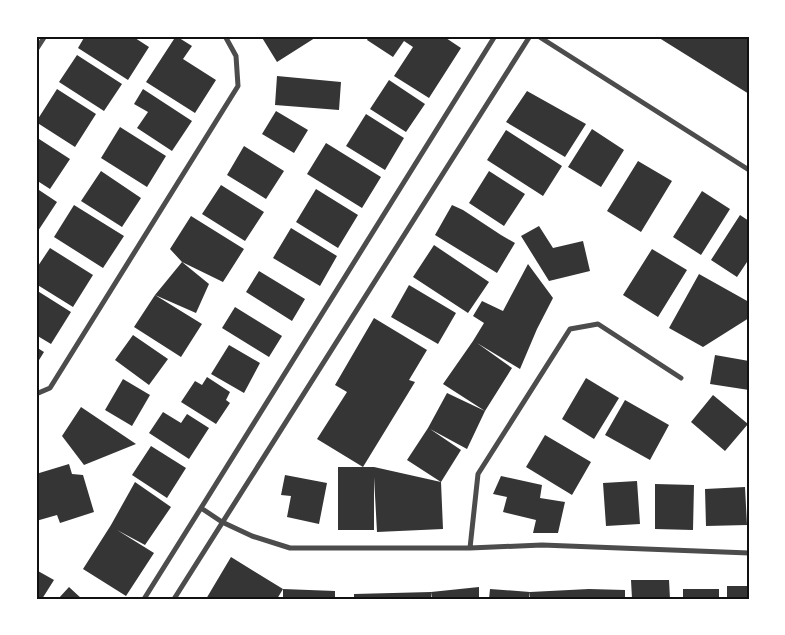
<svg xmlns="http://www.w3.org/2000/svg" width="785" height="635" font-family="'Work Sans',sans-serif">
	<rect width="100%" height="100%" fill="#fff"/>
	<path fill="#353535" d="M85,36h47l17,11 -21,33 -50,-32z
		M176,36l16,10 -9,13 33,21 -21,33 -49,-31z
		M261,36h57l-41,26z
		M369,36h74l18,12 -32,50 -35,-22 19,-29 -9,-6 -11,16 -26,-17z
		M656,36h93v58z
		M77,55l45,29 -18,27 -45,-29z
		M277,76l64,6 -2,28 -64,-5z
		M389,80l36,24 -19,28 -36,-23z
		M57,89l39,25 -21,33 -39,-25z
		M143,89l49,32 -20,30 -35,-23 11,-16 -14,-8z
		M527,91l59,33 -21,33 -59,-35z
		M276,111l32,19 -14,23 -32,-19z
		M366,114l38,24 -19,32 -39,-24z
		M120,127l46,29 -19,31 -46,-29z
		M592,129l32,21 -23,37 -33,-20z
		M506,130l56,36 -19,30 -56,-36z
		M36,137l34,22 -20,30 -14,-9z
		M326,143l55,34 -19,31 -55,-34z
		M244,146l40,25 -18,28 -39,-24z
		M638,161l34,20 -31,51 -34,-21z
		M101,171l40,27 -19,29 -41,-26z
		M489,171l36,23 -21,32 -35,-23z
		M221,185l43,27 -19,29 -43,-27z
		M36,188l21,14 -21,32z
		M316,189l42,26 -20,33 -42,-26z
		M702,191l28,18 -29,46 -28,-18z
		M74,205l50,31 -21,32 -49,-31z
		M452,205l11,5 38,25 14,8 -18,30 -62,-38z
		M740,215l9,6v38l-12,18 -26,-17z
		M191,216l53,33 -21,33 -41,-20 27,22 -13,29 -41,-18 27,-33 -12,-13z
		M539,226l14,22 30,-7 7,30 -41,10 -28,-45z
		M291,228l46,28 -17,30 -47,-28z
		M434,245l55,37 -21,31 -55,-36z
		M50,248l43,27 -20,32 -37,-23v-15z
		M652,249l35,21 -29,47 -35,-22z
		M528,264l25,34 -16,31 -17,40 -43,-26 35,25 -27,43 -42,-27 30,-43 11,-18 -11,-7 9,-15 21,10z
		M259,271l46,28 -13,22 -46,-29z
		M699,274l50,28v16l-46,29 -34,-19z
		M409,285l47,28 -18,31 -47,-27z
		M36,290l35,22 -20,32 -15,-9z
		M155,295l47,29 -21,33 -47,-30z
		M235,307l47,29 -13,21 -47,-29z
		M374,318l53,32 -18,30 6,2 -52,85h11l67,15 2,47 -66,3 -3,-55v53h-36v-63h25l-46,-28 30,-47 -12,-7z
		M133,335l35,24 -19,26 -34,-25z
		M229,345l31,18 -16,30 -33,-19z
		M36,347l8,5 -8,13z
		M715,355l34,6v29l-39,-6z
		M207,377l23,15 -4,8 4,3 -14,21 -35,-22 14,-21 7,4z
		M586,378l33,20 -25,41 -32,-20z
		M123,379l27,16 -18,31 -27,-16z
		M447,393l38,18 -18,38 -37,-20 31,21 -20,32 -34,-22 21,-32z
		M713,395l35,29 -23,27 -34,-29z
		M625,400l44,25 -19,35 -45,-25z
		M81,407l55,37 -52,21 -22,-29z
		M163,412l18,11 6,-9 22,14 -20,31 -40,-26z
		M545,435l46,27 -19,33 -46,-28z
		M151,446l35,22 -19,30 -35,-23z
		M69,464l3,10 11,1 11,37 -34,11 -3,-8 -21,6v-47z
		M285,475l42,8 -8,41 -32,-7 4,-21 -10,-1z
		M501,476l41,9 -2,13 25,4 -7,31h-25l3,-13 -33,-8 4,-15 -14,-3z
		M637,481l3,43 -34,2 -3,-43z
		M135,482l36,25 -26,38 -28,-15 37,23 -28,43 -43,-27 28,-44z
		M655,484l39,1 -1,45 -38,-1z
		M745,487l2,38 -41,1 -1,-37z
		M231,557l52,32 -6,10h-71z
		M38,571l16,9 -12,19h-6v-25z
		M631,580h38l1,19h-38z
		M727,586h22v13h-22z
		M69,587l13,12h-24z
		M479,587v12h-47l-1,-7v7h-77v-5l77,-2z
		M283,589l52,2v8h-52z
		M490,589l40,3 -1,7h-40z
		M589,589l36,1v9h-95v-7z
		M683,589h36v10h-36z"/>
	<g fill="none" stroke-linecap="round" stroke-linejoin="round">
		<path stroke="#4c4c4c" stroke-width="5" d="M538,36l211,134
			M36,50l9,-14
			M36,394l14,-6 188,-302 -2,-30 -11,-20
			M201,508l21,14 30,14 38,12h180l72,-3 207,8
			M470,548l8,-74 92,-145 28,-5 83,54
			M144,599l57,-91 294,-472
			M174,599l356,-563"/>
	</g>
	<rect width="785" height="635" fill="none" stroke="#ffffff" stroke-width="75"/>
	<rect x="38" y="38" width="710" height="560" fill="none" stroke="#111" stroke-width="2"/>
</svg>
